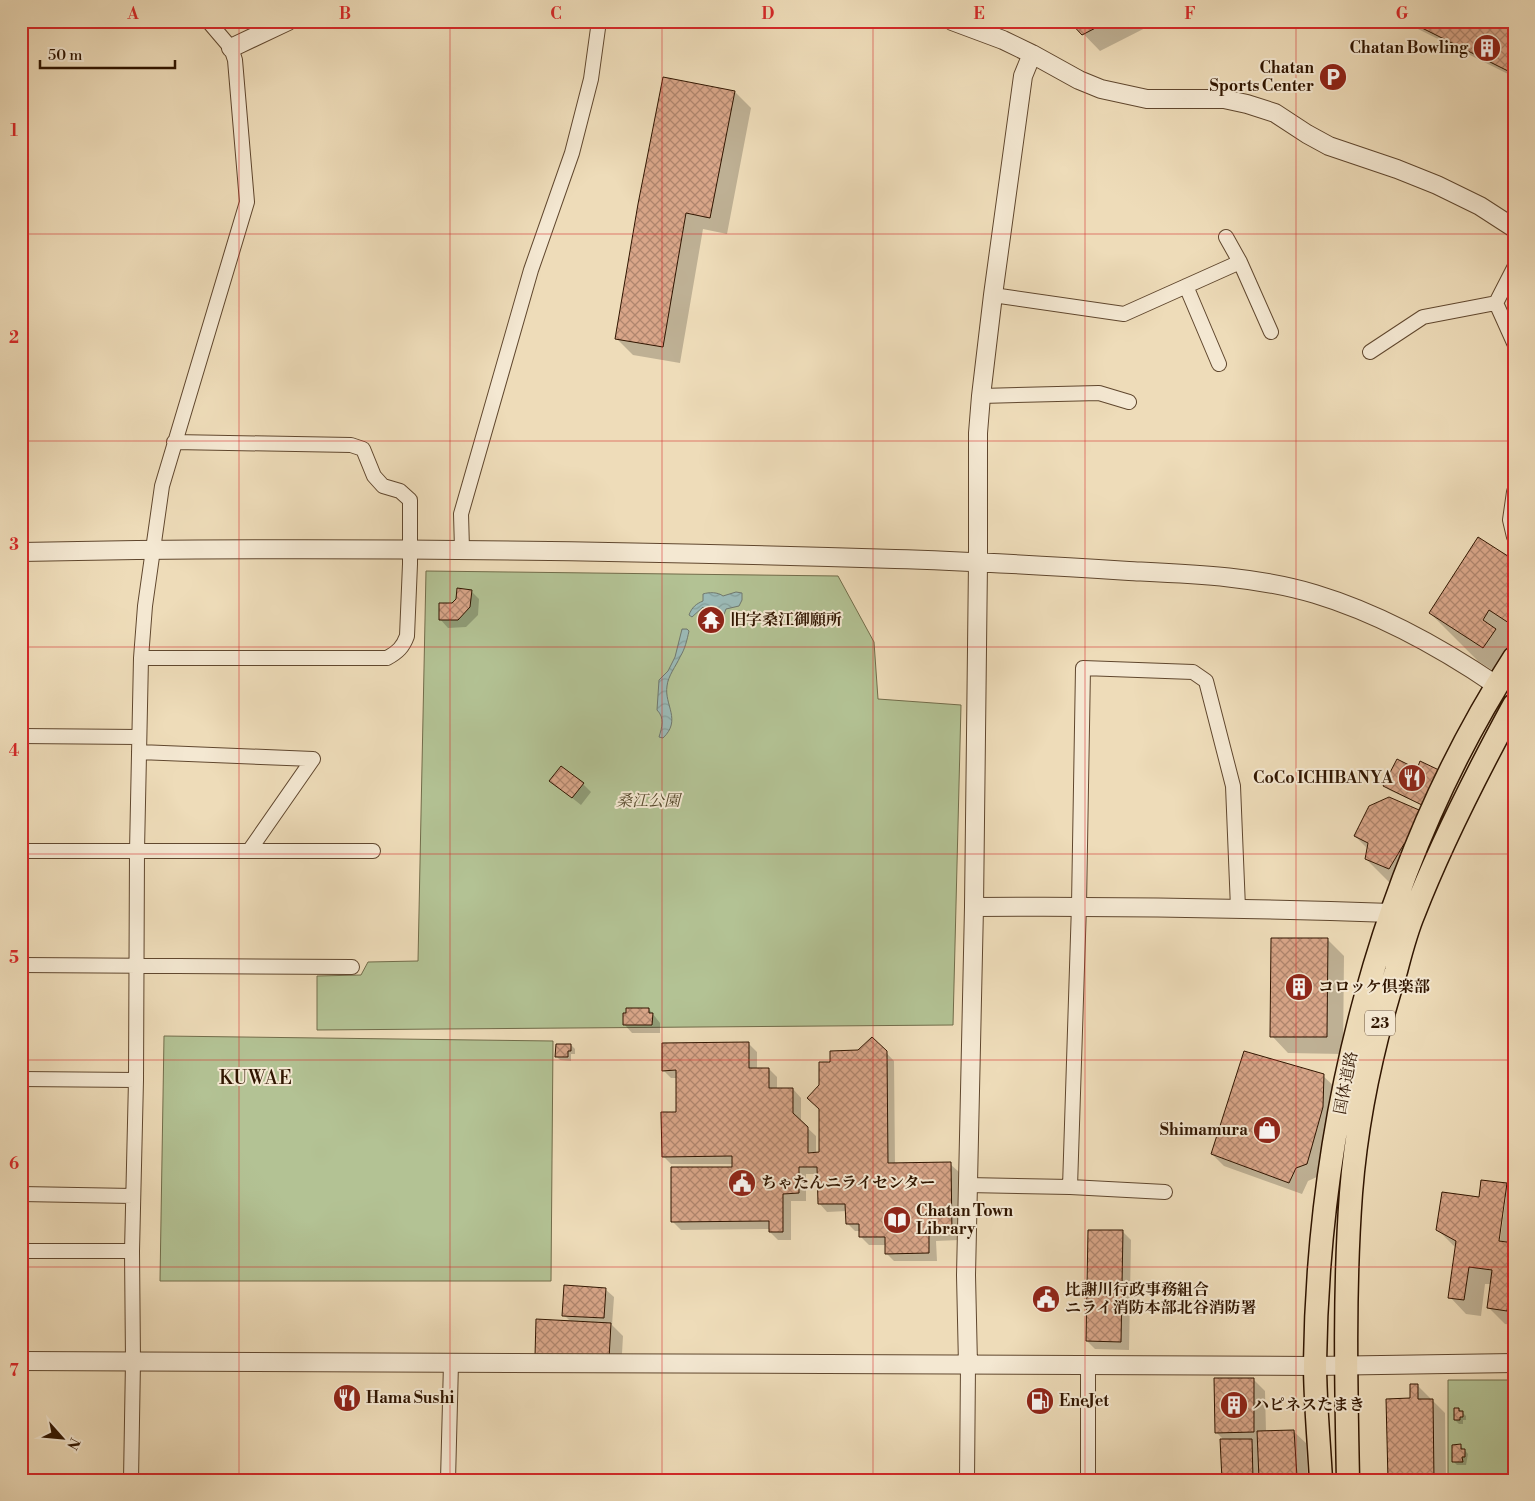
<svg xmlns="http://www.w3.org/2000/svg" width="1535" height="1501" font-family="'Libre Bodoni','Noto Serif JP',serif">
	<defs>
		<pattern id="water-waves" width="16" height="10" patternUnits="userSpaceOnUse" patternTransform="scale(1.25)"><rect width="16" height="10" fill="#9bbab7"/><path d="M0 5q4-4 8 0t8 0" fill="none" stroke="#869f9c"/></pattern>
		<pattern id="building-cross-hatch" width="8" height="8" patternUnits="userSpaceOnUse" patternTransform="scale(1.25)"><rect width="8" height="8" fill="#d9a689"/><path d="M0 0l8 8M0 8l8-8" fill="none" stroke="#b0866e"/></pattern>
	</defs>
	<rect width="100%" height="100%" fill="#eedcb9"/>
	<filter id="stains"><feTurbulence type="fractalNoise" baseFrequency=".004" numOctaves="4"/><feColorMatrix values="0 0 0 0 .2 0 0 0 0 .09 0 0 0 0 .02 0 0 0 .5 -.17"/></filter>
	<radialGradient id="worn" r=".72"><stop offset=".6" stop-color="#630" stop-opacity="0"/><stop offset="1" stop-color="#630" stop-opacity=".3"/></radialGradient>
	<path fill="#b3c294" stroke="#726c4a" d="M426,571l412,5 36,66 4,57 83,6 -8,320 -636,5v-54l44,-1 7,-13 50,-1z
		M164,1036l389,5 -2,240h-391z
		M1448,1380h66v100h-66z"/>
	<path fill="url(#water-waves)" stroke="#70786e" d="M736,592l6,1v7l-3,6 -13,3 -3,8 -4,4 -5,-2 -11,-12 -11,10 -3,-2c3,-8 7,-11 14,-14v-7c6,-2 15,-2 20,2z
		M682,629h5l2,2c-2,9 -4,18 -9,26 -4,9 -12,19 -13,29 -3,19 15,34 -4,52l-4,-1c3,-10 6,-19 -2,-27l2,-30 9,-9 7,-14z"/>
	<path fill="#0003" fill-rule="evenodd" d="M1071,21h88l-59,30z
		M1405,21h109v56l-106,-53z
		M735,92l16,16 -24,126 -24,-5 -23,134 -47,-8 -17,-17z
		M1514,561v123l-36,-23 -48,-48z
		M471,591l8,8 -1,16 -12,12 -18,1 -8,-9 12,-15z
		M1417,770l11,38 -39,-18 -4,-4z
		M551,781l32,3 8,8 -10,13z
		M1425,814l25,24 -59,46 -25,-25 2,-10 -13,-13z
		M1327,939l17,17 -1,98 -55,-1 -16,-17z
		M649,1009l11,14v10h-28l-8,-9z
		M872,1038l22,23 1,104 55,-1 9,8v68l-23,1 1,20h-43l-8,-8v-8h-17l-8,-8 -1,-6h-5l-8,-8v-12l-20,1 -8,-9v-29h-13v27h-15v39h-13l-8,-8v-3l-89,1 -8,-8 61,-54v-4h-63l-8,-8 14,-43v-35h-6l-8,-8 85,-27 9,9v17h12l8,8v12h16l8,9v24l15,14v18h4v-69l11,-22 27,-11z
		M571,1045l4,4v5h-4v7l-11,-1 -3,-3z
		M1323,1076l13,12 -17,88 -11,5 -6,13 -78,-28 -12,-12z
		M1506,1184l8,8v133l-9,-1 -17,-17 3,-23h-6l-4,32 -15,-2 -16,-17 6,-49 -18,-18 42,-32zM1504,1197h2l-7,51 -2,-1z
		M1123,1232l8,8 -2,110 -34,-1 -8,-8z
		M605,1289l9,8 -2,28 11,11 -2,35 -57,-56z
		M1253,1379l12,12 1,41 27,-1 13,12 2,37h-46l-2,-2v2l-37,-1 -1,-41 -6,-6z
		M1417,1385l13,13v2h2l13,13 1,67h-57l22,-80z
		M1459,1409l7,7v4h-3v4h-4l-4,-4z
		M1460,1445l8,9 -2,11h-9l-3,-3z"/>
	<path fill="url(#building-cross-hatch)" stroke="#301500" d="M1069,21h40l-27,14z
		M1408,21h106v53z
		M663,77l72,14 -25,127 -24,-5 -23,134 -48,-8 23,-135z
		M1478,537l36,23v61l-2,4 -23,-15 -6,10 13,9 -13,19 -54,-35z
		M457,588l15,2 -2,17 -12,13h-19v-17h13l4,-4z
		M1397,759l20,10 3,-8 21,10 -17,35 -41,-20z
		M561,766l23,17 -12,15 -23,-17z
		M1389,797l37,16 -15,35 -7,-4 -15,25 -24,-10 3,-16 -14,-7 15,-30z
		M1271,938h57l-1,99h-57z
		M626,1008h23v5h4l-1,12h-29v-12h3z
		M872,1037l15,14 1,112 63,-1 1,71h-23v20l-44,1v-17h-26v-13h-13l-1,-20h-27l-1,-37h-18v26l-16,1v38h-14v-11l-98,1v-55h61v-11l-70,1 -1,-45h15v-42l-14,1v-28l87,-1v26h20v20h24v25l15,14v26l11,-1v-43l-12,-11 12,-13v-23h11v-11l28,-1z
		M556,1044h15v7h-3v6h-13z
		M1244,1051l80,23 -1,33 -16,57 -11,4 -7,15 -78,-29z
		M1481,1180l26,3 -8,58 15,2v15l-7,53 -20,-3 5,-38 -23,-3 -5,33 -16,-2 8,-57 -20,-11 6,-38 37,5z
		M1088,1230h35l-2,112 -35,-1z
		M564,1285l42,3 -2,30 -42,-2z
		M536,1319l75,4 -2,36 -74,-3z
		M1214,1378h40v54l-39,1z
		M1410,1384h8v15h15l1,81h-46l-2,-81 24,-1z
		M1454,1408h5v3h4v6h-3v3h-6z
		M1294,1430l3,47 -38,2 -2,-48z
		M1220,1439h32l1,40 -31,1z
		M1461,1444v5h4v8h-3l1,5h-11v-17z"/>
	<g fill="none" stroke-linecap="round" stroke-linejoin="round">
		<defs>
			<path id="minor" d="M1226,237l14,25 31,70
				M1186,286l33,78
				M993,295l131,19 116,-52
				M1496,303l18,40
				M1370,352l53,-35 73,-14 18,-35
				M981,396l118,-3 30,9
				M1514,492l-4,28 4,17
				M462,549l-1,-35 70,-244 41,-117 19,-74 8,-58
				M141,658h246c11,-6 16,-11 20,-22l3,-72v-64l-10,-9 -17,-5 -9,-10 -11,-27 -12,-4 -177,-3
				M21,736l118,1
				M139,752l174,7
				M21,851h352
				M249,851l64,-92
				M21,965l331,2
				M21,1079l115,1
				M967,1185l103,2 9,-282 4,-237 110,4 13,9 27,105 5,122
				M1070,1187l95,5
				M21,1194l112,2
				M21,1251h111
				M1088,1365v115
				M131,1480l2,-119 -1,-110 4,-171 1,-229 4,-193 4,-52 17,-120 85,-284 -12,-142 -4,-12 -23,-27
				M448,1480l3,-117
				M967,1480l1,-115"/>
			<path id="tertiary" d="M952,21l51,19 29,14 47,26 22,9 46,10h77l23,5 28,9 32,21 22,12 68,23 40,16 43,21 34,22
				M231,48l57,-27
				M21,552c292,-6 583,-2 874,7 78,2 156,7 234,12 62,3 126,5 186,23 66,20 125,53 181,91
				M974,907c139,-1 278,1 417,6
				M21,1361l1294,5 199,-3
				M968,1365l-2,-90 8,-368 4,-345v-129l3,-37 12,-101 30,-219 9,-22"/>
			<path id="primary" d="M1321,1480c-2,-39 -6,-78 -6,-117 3,-244 66,-499 199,-705
				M1348,1480c-2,-96 -4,-192 3,-287 6,-76 22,-150 45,-222 5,-19 10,-39 18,-58 28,-72 63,-140 100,-208"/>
		</defs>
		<use href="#minor" stroke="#60472e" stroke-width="16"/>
		<use href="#tertiary" stroke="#60472e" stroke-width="20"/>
		<use href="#primary" stroke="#301500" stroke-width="25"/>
		<use href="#minor" stroke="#f4e8d2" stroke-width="14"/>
		<use href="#tertiary" stroke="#f4e8d2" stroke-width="18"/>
		<use href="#primary" stroke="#eedcb9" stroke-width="22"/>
	</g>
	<path fill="none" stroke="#d62828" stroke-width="1" stroke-opacity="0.55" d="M239,21v1459M450,21v1459M662,21v1459M873,21v1459M1085,21v1459M1296,21v1459M21,234h1493M21,441h1493M21,647h1493M21,854h1493M21,1060h1493M21,1267h1493"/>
	<defs>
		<symbol id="building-disc" viewBox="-11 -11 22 22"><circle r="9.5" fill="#8f2418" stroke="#f4e8d2"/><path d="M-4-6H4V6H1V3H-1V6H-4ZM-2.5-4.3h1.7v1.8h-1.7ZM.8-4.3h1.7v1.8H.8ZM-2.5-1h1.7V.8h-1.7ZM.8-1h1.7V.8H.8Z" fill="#fff"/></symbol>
		<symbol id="parking-disc" viewBox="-11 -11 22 22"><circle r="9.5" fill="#8f2418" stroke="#f4e8d2"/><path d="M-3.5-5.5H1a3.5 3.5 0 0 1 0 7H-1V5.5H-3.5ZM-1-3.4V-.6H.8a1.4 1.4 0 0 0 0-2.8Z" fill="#fff"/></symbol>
		<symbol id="temple-disc" viewBox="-11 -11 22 22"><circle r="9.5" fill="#8f2418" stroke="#f4e8d2"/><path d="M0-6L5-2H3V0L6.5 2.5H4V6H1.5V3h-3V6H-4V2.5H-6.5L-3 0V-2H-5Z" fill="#fff"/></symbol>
		<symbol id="restaurant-disc" viewBox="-11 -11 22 22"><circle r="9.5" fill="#8f2418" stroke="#f4e8d2"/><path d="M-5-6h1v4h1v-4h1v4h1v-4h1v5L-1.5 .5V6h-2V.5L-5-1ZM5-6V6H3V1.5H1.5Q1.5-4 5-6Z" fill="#fff"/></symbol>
		<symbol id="shop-disc" viewBox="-11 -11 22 22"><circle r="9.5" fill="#8f2418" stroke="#f4e8d2"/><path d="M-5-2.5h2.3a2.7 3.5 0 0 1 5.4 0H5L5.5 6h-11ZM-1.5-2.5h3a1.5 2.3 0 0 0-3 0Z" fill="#fff"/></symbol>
		<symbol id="civic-disc" viewBox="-11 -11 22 22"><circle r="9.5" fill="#8f2418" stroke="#f4e8d2"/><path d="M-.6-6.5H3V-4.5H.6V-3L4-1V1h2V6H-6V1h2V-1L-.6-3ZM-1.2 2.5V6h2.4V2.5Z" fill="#fff"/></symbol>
		<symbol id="library-disc" viewBox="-11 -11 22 22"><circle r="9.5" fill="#8f2418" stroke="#f4e8d2"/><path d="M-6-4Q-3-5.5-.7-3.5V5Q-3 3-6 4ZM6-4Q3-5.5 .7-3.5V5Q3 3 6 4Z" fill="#fff"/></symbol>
		<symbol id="fuel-disc" viewBox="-11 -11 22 22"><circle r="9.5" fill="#8f2418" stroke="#f4e8d2"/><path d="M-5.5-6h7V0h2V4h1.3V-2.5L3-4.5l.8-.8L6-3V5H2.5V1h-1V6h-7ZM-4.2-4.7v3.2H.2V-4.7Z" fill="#fff"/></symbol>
	</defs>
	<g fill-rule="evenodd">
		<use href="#building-disc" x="1471" y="32" width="32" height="32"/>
		<use href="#parking-disc" x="1317" y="61" width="32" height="32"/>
		<use href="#temple-disc" x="695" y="604" width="32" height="32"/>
		<use href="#restaurant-disc" x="1396" y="762" width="32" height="32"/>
		<use href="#building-disc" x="1283" y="971" width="32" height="32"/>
		<use href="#shop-disc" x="1251" y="1114" width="32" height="32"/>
		<use href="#civic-disc" x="726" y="1167" width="32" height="32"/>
		<use href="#library-disc" x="881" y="1204" width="32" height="32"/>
		<use href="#civic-disc" x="1030" y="1283" width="32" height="32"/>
		<use href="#restaurant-disc" x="331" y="1382" width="32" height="32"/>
		<use href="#fuel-disc" x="1024" y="1385" width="32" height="32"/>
		<use href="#building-disc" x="1218" y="1389" width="32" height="32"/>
	</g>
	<g text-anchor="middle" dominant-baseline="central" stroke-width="4" stroke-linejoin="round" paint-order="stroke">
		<rect fill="#f4e8d2" stroke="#6b543f" stroke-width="1" x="1365" y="1010.5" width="30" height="25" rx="4"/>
		<g font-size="15" font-weight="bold" fill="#301500">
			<text x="1380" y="1023">23</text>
		</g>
		<g font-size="16" font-weight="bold" fill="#301500" stroke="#f4e8d2" text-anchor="start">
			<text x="1468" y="48" text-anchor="end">Chatan Bowling</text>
			<text x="1314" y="68" text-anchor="end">Chatan<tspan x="1314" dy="18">Sports Center</tspan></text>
			<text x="730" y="620">旧字桑江御願所</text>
			<text x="1393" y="778" text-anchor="end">CoCo ICHIBANYA</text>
			<text x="1318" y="987">コロッケ倶楽部</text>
			<text x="1248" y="1130" text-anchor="end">Shimamura</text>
			<text x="761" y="1183">ちゃたんニライセンター</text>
			<text x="916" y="1211">Chatan Town<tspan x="916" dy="18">Library</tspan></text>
			<text x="1065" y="1290">比謝川行政事務組合<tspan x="1065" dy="18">ニライ消防本部北谷消防署</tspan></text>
			<text x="366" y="1398">Hama Sushi</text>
			<text x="1059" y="1401">EneJet</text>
			<text x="1253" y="1405">ハピネスたまき</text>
		</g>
		<g font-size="16" font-style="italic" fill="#57492c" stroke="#f4e8d2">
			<text x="648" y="801">桑江公園</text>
		</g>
		<g font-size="16" fill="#301500" stroke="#f4e8d2">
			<text transform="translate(1346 1083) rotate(-79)">国体道路</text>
		</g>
		<g font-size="19" letter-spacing="1" fill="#301500" stroke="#f4e8d2">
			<text x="256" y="1078">KUWAE</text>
		</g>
	</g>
	<rect width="1535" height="1501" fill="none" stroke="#eedcb9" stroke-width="55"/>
	<g transform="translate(62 1438) rotate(117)" stroke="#f4e8d2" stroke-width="4" paint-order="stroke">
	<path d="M0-4L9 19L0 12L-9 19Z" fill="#301500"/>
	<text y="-8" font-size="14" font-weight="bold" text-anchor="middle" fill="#301500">N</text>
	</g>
	<path d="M40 60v8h135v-8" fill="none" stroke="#301500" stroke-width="2.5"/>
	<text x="48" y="60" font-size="15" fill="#301500" stroke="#f4e8d2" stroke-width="4" paint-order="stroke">50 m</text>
	<rect x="28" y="28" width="1480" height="1446" fill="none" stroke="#d62828" stroke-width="2"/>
	<g font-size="16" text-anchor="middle" font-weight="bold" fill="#d62828">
		<text x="133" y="19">A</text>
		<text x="345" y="19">B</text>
		<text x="556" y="19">C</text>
		<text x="768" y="19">D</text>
		<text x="979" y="19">E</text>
		<text x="1190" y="19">F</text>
		<text x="1402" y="19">G</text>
		<text x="14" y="136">1</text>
		<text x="14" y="343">2</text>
		<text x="14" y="550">3</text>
		<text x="14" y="756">4</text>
		<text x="14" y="963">5</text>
		<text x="14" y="1169">6</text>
		<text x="14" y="1376">7</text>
	</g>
	<rect width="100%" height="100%" filter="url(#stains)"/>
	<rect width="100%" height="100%" fill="url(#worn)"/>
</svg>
